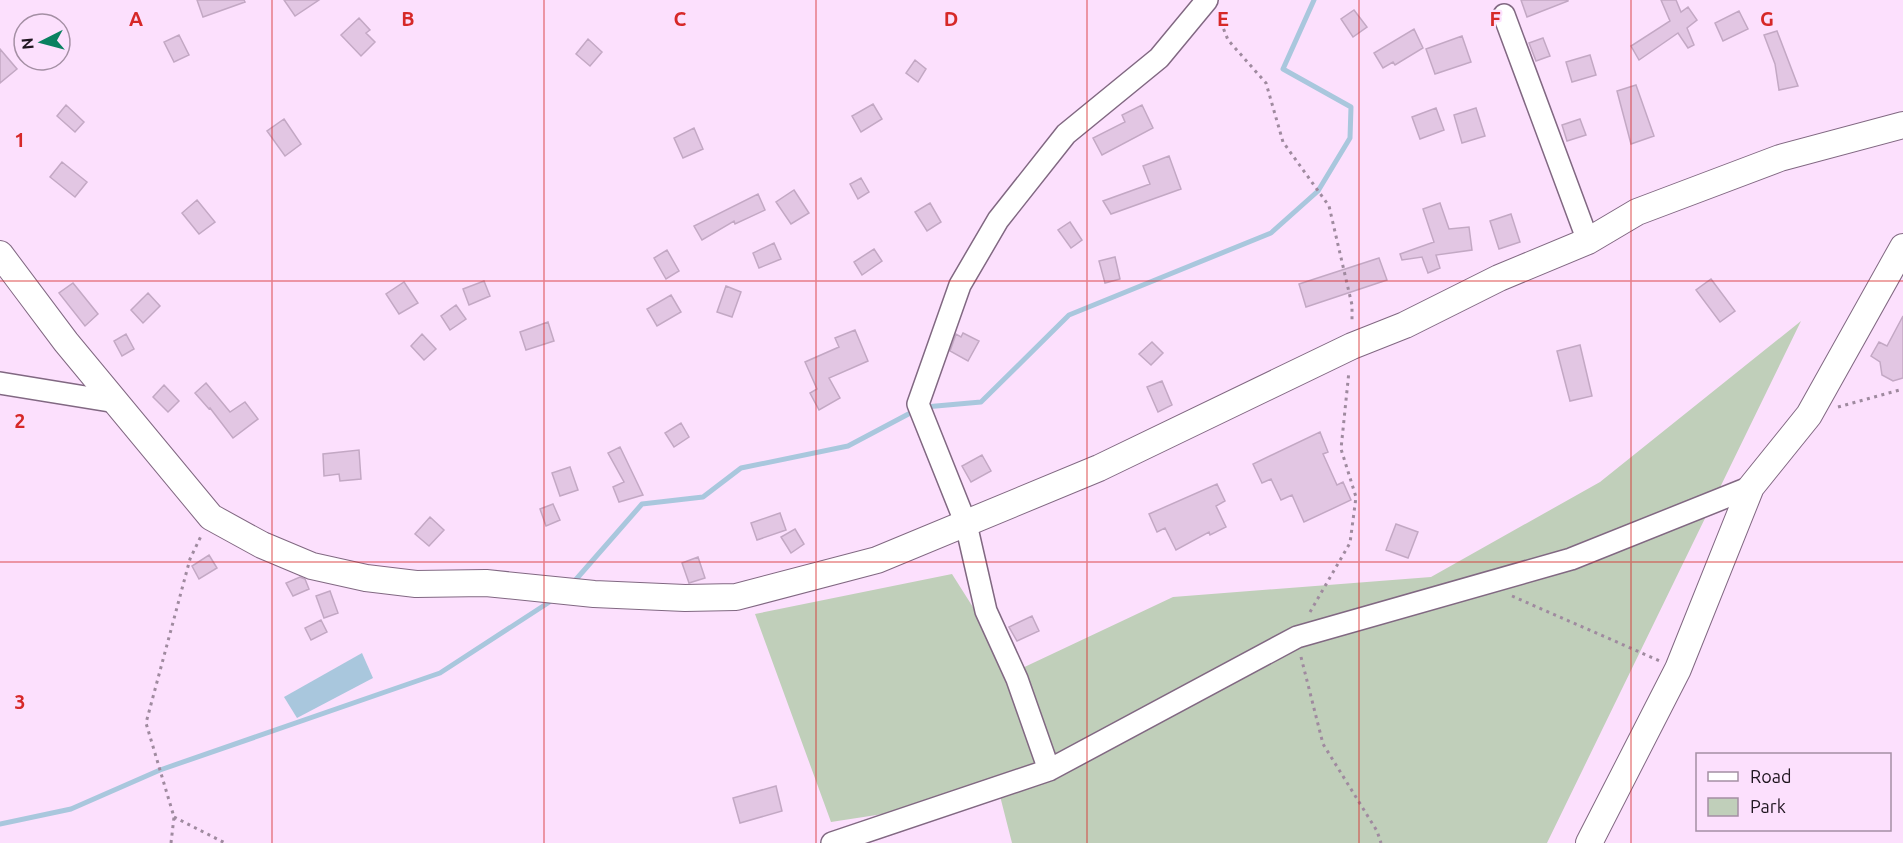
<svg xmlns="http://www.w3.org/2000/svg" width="1903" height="843" font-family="Ubuntu,sans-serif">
	<rect width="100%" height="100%" fill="#fce0fd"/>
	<path fill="#c0cfba" d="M1801,321l-254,522h-535l-12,-47 -169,26 -76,-208 197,-40 62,98 159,-75 258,-20 169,-95z"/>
	<path fill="#a9c7dd" d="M362,653l11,25 -76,40 -13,-21z"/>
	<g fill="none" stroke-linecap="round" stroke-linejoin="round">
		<path stroke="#a9c7dd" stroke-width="5" d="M925,407l56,-5 88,-87 202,-82 47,-42 32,-53 1,-31 -68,-38 31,-69
			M572,584l70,-80 61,-7 38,-29 107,-22 68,-36
			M0,824l71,-15 89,-39 280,-97 114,-74"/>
	</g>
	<path fill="#e2c6e3" stroke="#c3a8c4" stroke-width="1.5" d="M197,0h47l1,2 -42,15z
		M284,0h35l-24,16z
		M1521,0h47v1l-41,16z
		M1661,0h15l5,12 7,-5 9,13 -10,8 7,17 -6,3 -10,-15 -39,27 -8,-14 39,-25z
		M1354,10l13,17 -14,10 -12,-18z
		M1739,11l9,18 -25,12 -8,-18z
		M359,18l11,12 -4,3 9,9 -14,14 -20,-21z
		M1414,29l9,19 -28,17 -2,-3 -10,6 -9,-15z
		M1777,31l21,55 -19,4 -4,-26 -11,-29z
		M179,35l10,20 -15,7 -10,-20z
		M1462,36l9,26 -36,12 -9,-25z
		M1543,38l7,18 -14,5 -7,-18z
		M588,39l14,13 -12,14 -14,-12z
		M0,49l17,20 -17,14z
		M1590,55l6,20 -24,7 -6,-20z
		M915,60l11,9 -8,13 -12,-9z
		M1636,85l18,51 -23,8 -14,-53z
		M873,104l9,15 -21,13 -9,-16z
		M66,105l18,17 -9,10 -18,-16z
		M1142,105l11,23 -51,27 -9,-17 32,-16 -3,-7z
		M1436,108l8,22 -24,9 -8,-22z
		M1476,108l9,28 -23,7 -8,-28z
		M284,119l17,25 -16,12 -18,-25z
		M1580,119l6,16 -19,6 -5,-16z
		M694,128l9,21 -20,9 -9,-20z
		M1169,156l12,33 -70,25 -8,-13 47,-17 -7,-18z
		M62,162l25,20 -12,15 -25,-20z
		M861,178l8,14 -11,7 -8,-15z
		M794,190l15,23 -18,11 -15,-22z
		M758,194l7,16 -30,14 -1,-3 -32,19 -8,-14z
		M197,200l18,22 -16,12 -17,-21z
		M930,203l11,19 -14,9 -12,-19z
		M1440,203l9,26 20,-2 3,23 -36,5 4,13 -12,5 -6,-16 -20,3 -2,-6 34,-12 -11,-33z
		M1511,214l9,28 -21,7 -9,-28z
		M1070,222l12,18 -11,8 -13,-18z
		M774,243l7,16 -22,9 -6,-15z
		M874,249l8,12 -20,14 -8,-13z
		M667,250l12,21 -13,8 -12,-21z
		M1115,257l5,22 -15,4 -6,-22z
		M1379,258l8,22 -81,27 -7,-23z
		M1711,279l24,32 -15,11 -24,-32z
		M484,281l6,15 -21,9 -6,-16z
		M404,282l14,21 -19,11 -13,-20z
		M73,283l25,31 -13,12 -26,-33z
		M726,286l15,6 -9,25 -15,-5z
		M148,293l12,13 -17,17 -12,-13z
		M671,295l10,17 -24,14 -10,-17z
		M456,305l10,14 -16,11 -9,-14z
		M1903,316v62l-10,3 -11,-6 -2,-13 -9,-6 8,-14 8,4z
		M548,322l6,19 -28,9 -6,-18z
		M855,330l13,31 -39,17 11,20 -21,12 -9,-17 7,-4 -12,-27 34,-15 -4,-9z
		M963,333l16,8 -11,20 -18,-10 6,-17 5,3z
		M126,334l8,15 -12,7 -8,-15z
		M422,334l14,15 -12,11 -13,-14z
		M1152,342l11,11 -12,12 -12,-11z
		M1580,345l12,51 -22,5 -13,-50z
		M1162,381l10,24 -14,7 -11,-25z
		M206,383l24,29 15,-10 13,17 -25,19 -23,-30 -1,1 -14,-16z
		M164,385l15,16 -11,11 -15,-15z
		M681,423l8,14 -15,10 -9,-14z
		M1320,432l8,20 -5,2 14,31 6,-3 8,18 -47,22 -12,-27 -11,5 -10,-21 -9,4 -9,-19z
		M620,447l23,48 -24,7 -6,-15 11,-5 -16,-29z
		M359,450l2,29 -21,2 -1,-7 -15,2 -1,-22z
		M982,455l9,16 -20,11 -9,-16z
		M570,467l8,23 -18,6 -8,-23z
		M1217,484l8,17 -9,5 10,21 -16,8 -1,-3 -33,18 -11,-22 -8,4 -8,-18z
		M553,504l7,16 -14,6 -6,-17z
		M780,513l6,17 -29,10 -6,-17z
		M430,517l14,13 -15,16 -14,-12z
		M1396,524l22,8 -10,26 -22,-8z
		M795,529l9,15 -13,9 -10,-16z
		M209,555l8,13 -18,11 -7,-13z
		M698,557l7,21 -16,5 -7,-20z
		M300,577l5,2 4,10 -16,7 -7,-13z
		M330,591l8,22 -14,5 -8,-22z
		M1032,616l7,15 -22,10 -8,-14z
		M321,620l6,12 -16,8 -6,-12z
		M776,786l6,25 -42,12 -7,-25z"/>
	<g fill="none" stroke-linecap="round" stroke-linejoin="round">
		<defs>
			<path id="minor" d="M1504,15l84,226
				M0,383l116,19
				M1049,770l-32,-91 -31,-68 -20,-87 -48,-120 42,-119 38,-65 68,-86 93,-76 48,-58
				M832,843l217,-73 248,-133 274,-78 180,-72"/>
			<path id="tertiary" d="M0,254l66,88 145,175 51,28 50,21 54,12 50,6 70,-1 108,11 91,4 51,-1 141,-37 222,-92 253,-122 53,-21 94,-47 89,-37 49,-29 143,-54 123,-33
				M1589,843l89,-174 73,-182 58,-72 94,-168"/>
		</defs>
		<use href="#minor" stroke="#816882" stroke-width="24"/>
		<use href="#tertiary" stroke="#816882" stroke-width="28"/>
		<path stroke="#9f8a9f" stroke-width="3" stroke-dasharray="3 4.5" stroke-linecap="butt" d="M1218,15l10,25 38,43 17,59 46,64 23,99v18
			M1838,407l65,-18
			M1512,596l148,65
			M1310,612l40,-69 6,-46 -15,-48 8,-78
			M1301,657l22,87 54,87 4,12
			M174,817l51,26
			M171,843l3,-26 -28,-94 44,-164 12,-25"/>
		<use href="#minor" stroke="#fff" stroke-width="21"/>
		<use href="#tertiary" stroke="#fff" stroke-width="26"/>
	</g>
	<path fill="none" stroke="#d62828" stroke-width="1.5" stroke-opacity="0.55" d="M272,0v843M544,0v843M816,0v843M1087,0v843M1359,0v843M1631,0v843M0,281h1903M0,562h1903"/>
	<g font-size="20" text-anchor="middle" font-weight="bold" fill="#d62828" stroke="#fce0fd" stroke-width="4.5" stroke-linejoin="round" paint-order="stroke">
		<text x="136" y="26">A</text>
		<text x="408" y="26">B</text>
		<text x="680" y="26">C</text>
		<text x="951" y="26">D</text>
		<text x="1223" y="26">E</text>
		<text x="1495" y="26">F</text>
		<text x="1767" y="26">G</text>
		<text x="20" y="147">1</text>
		<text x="20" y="428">2</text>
		<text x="20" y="709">3</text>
	</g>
	<rect x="1696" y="753" width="195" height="78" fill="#fce0fd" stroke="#a48fa4" stroke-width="1.5"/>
	<rect x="1708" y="772" width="30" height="9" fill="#ffffff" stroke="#a48fa4" stroke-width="1.5"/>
	<text x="1750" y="783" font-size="18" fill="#1f151f">Road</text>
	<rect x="1708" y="798" width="30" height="18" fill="#c0cfba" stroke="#a48fa4" stroke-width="1.5"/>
	<text x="1750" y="813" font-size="18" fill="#1f151f">Park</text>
	<g transform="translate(42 42) rotate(264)"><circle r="28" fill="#fce0fd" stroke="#a48fa4" stroke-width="1.5"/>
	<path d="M0-4.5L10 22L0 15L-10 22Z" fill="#098160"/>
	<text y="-9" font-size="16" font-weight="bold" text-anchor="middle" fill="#1f151f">N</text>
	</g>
</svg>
